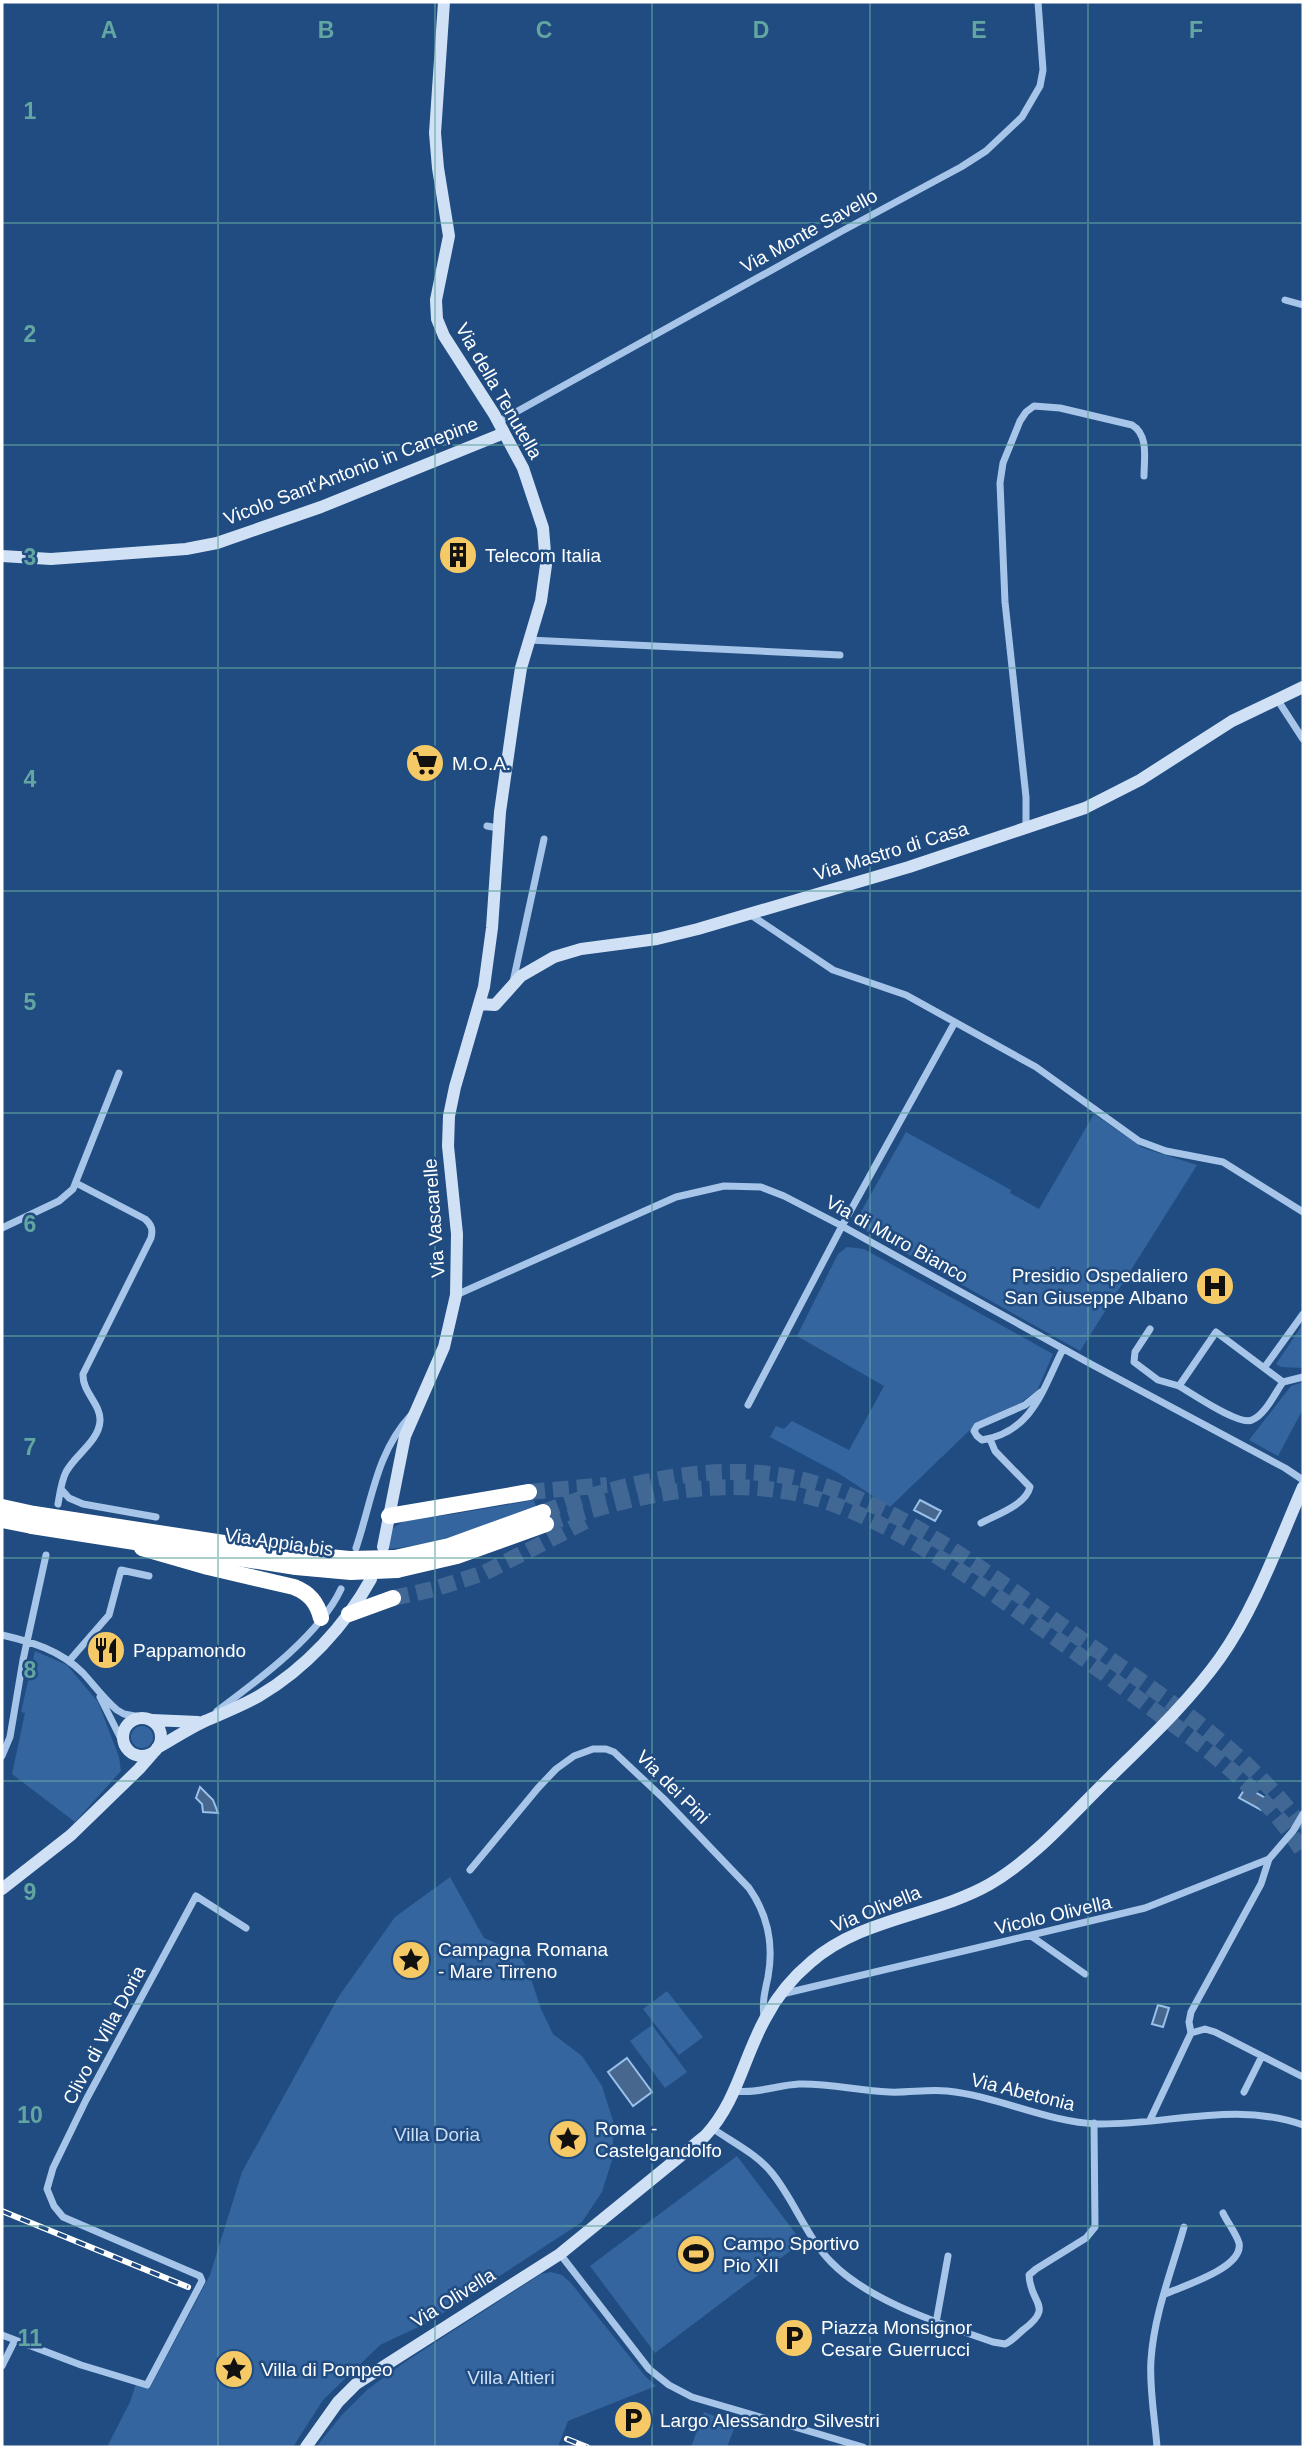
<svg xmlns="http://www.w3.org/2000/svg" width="1305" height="2449" font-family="Helvetica,sans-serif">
	<rect width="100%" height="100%" fill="#204c81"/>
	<path fill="#34659f" d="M1094,1114l49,34 54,17 -117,186 -226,-127 52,-92 105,58 -1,3 29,16z
		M847,1247l17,2 189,105 -16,37 -17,12 -47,24 -83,80 -52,-34 -68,-36 6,-11 8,3 8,-8 57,29 35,-64 -87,-50 41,-82z
		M1303,1324v44l-22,-1 -5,-3z
		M1303,1382v27l-25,47 -29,-16 42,-54z
		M534,1500l2,7c-50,18 -97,38 -150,42l7,-21 16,-10 39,-3z
		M35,1651l32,14 31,37 21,55 2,14 -46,51 -63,-48 13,-61 -4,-1z
		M131 1737a11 11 0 1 1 22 0a11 11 0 1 1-22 0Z
		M450,1877l34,61 28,12 8,7 7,10 14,42 12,25 29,22 20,30 11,35v36l-11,35 -20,30 -151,99 -51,24 -57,55 -30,47h-186l23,-45 6,-18 14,4 60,-113 32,-103 97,-176 56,-79z
		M667,1991l36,46 -24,18 -36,-46z
		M652,2025l35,47 -22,16 -35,-47z
		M737,2156l65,86 -147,111 -65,-87z
		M551,2272l11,3 9,8 74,93 11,10 -88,35 -10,26h-242l25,-31 27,-27 37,-27 136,-88z
		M704,2412l32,12 -9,23h-36z"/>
	<path fill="#48678e" stroke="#99c0e9" stroke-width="2" d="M920,1500l21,11 -6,10 -21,-11z
		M200,1787l13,13 5,13 -15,-1 -1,-8 -6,-6z
		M1246,1787l21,12 -6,11 -22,-12z
		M1158,2005l11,3 -6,19 -11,-3z
		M627,2058l25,34 -19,14 -25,-34z"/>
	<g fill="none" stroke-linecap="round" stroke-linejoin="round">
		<path stroke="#416794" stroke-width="16" stroke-dasharray="16 8" stroke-linecap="butt" d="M529,1492l78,-7
			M543,1512c73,-26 150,-47 228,-38 109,13 219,101 307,163 80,56 167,111 225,191
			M546,1524c78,-25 160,-47 243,-32 97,18 197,97 276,153 32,23 63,46 94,69 55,40 108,80 144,138
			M393,1598l41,-9 50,-16 106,-54"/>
		<path stroke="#a6c5e8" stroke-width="7" d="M1285,300l18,5
			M498,422l344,-191 119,-64 25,-16 36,-34 18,-31 3,-16 -5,-68
			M529,640l311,15
			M1277,699l26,40
			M487,826l11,2
			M1026,828v-31l-21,-195 -5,-119 3,-20 17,-42 6,-9 8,-6 26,2 72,17c17,10 12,34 12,51
			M751,915l82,55 73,25 130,72 103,74 27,10 57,11 80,50
			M513,982l31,-143
			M2,1228l57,-27 14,-12 46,-116
			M456,1295l220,-98 48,-11 37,1 23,9 58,30 247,137 196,105 18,12
			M1150,1329l-15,23 -1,10 24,18 21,6
			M1264,1368l39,-54
			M1283,1382l-67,-50 -37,54c14,8 60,40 73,34 13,-5 23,-27 31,-38l20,-5
			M1041,1392l-16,13 -48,21 -3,5 3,5 5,4c51,-8 61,-52 81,-91
			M748,1405l94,-179 113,-204
			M61,1489l8,9 14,6 73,13
			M58,1504c2,-11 3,-22 8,-32 9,-17 33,-31 34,-51 1,-17 -18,-29 -17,-47l68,-136c2,-8 1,-13 -6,-19l-69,-36
			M981,1523c15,-8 45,-18 49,-36l-35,-36 -5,-12
			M356,1548c16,-47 20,-95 55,-133
			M2,1635c30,7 58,15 81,38 11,12 21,26 34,37l7,4 16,3
			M69,1661l40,-46 12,-45 28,6
			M100,1697l23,46
			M217,1711c40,-30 102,-75 124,-122
			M2,1756l8,-19 13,-77 23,-105
			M470,1870l68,-82 18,-19 18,-13 19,-7h13l8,3 50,47 85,89c19,27 25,56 19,89 -3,14 -6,25 -4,39
			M1031,1936l54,38
			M782,1994l363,-86 124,-49 24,-28 10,-17
			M1191,2033l14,-4 10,3 88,45
			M736,2091c21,3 42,-6 63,-7 30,-1 60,7 90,8 19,1 39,-3 58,-1 51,5 99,31 151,33 69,1 138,-23 205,1
			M1244,2092l18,-36
			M1150,2120l41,-87 -2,-11 2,-10 70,-128 8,-25
			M712,2128c20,14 45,26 60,45 22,27 34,63 59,89 39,40 111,62 162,80l12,2c7,-3 12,-9 18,-14 32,-24 7,-26 6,-55l7,-6 50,-31 9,-11 -1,-104
			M560,2254l89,115 20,16 23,12 171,50
			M1165,2294c18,-8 79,-26 74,-51 -3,-10 -12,-21 -16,-30
			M936,2323l12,-67
			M2,2335l79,30 66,20 55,-104 -2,-5 -137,-59 -9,-11 -7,-17 6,-21 33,-68 110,-204 50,32
			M2,2366l13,-26
			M1157,2447c-2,-28 -8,-59 -6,-87 3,-46 21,-90 33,-133"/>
		<path stroke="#d0e1f6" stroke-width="12" d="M2,556l49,3 135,-10 31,-6 104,-36 183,-74
			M480,1004l15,1 26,-29 33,-19 27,-8 76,-10 41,-10 211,-62 176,-59 55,-28 92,-59 71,-34
			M383,1547l22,-111 39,-89 12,-52 1,-61 -9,-88 1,-30 6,-29 29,-100 8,-59 8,-116 15,-105 6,-39 20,-67 5,-36 -3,-37 -20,-60 -29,-54 -50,-78 -7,-17 -1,-19 13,-64 -11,-68 -3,-35 9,-131
			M123 1737a19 19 0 1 1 38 0a19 19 0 1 1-38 0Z
			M152,1720l46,2
			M157,1748c16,-9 31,-19 48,-27 18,-8 37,-15 54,-25 46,-27 86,-70 112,-117
			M2,1889l69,-54 68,-66 14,-16
			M306,2447l32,-45 18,-18 204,-130 145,-118c32,-34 38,-77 60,-117 11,-21 28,-42 46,-57 50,-44 123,-46 179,-78 41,-24 74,-61 107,-94 42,-42 88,-83 123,-132 36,-51 58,-114 83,-171"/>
		<path stroke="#fff" stroke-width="16" d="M2,1507l32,7
			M389,1516l140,-24
			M2,1520l30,6
			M142,1548l66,19 86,20c15,6 23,15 27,31
			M395,1558l54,-12 94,-34
			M397,1570l60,-14 89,-32
			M349,1614l44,-16"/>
		<defs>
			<path id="rail" d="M2,2211l186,76
				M567,2439l20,8"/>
		</defs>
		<use href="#rail" stroke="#fff" stroke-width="6"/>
		<use href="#rail" stroke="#204c81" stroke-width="3.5" stroke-dasharray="10" stroke-linecap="butt"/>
		<path stroke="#fff" stroke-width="16" d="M34,1514l256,39 59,6 46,-1
			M32,1526l264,41 55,5 46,-2"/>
	</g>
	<path fill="none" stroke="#63a6a1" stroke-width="2" stroke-opacity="0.55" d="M218,2v2445M435,2v2445M652,2v2445M870,2v2445M1088,2v2445M2,223h1301M2,445h1301M2,668h1301M2,891h1301M2,1113h1301M2,1336h1301M2,1558h1301M2,1781h1301M2,2004h1301M2,2226h1301"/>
	<defs>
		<symbol id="building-disc" viewBox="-11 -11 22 22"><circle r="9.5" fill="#f5ca66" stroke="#204c81"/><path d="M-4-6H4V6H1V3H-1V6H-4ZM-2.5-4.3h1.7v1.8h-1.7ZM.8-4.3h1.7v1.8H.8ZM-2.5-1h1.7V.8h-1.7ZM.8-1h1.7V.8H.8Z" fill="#111"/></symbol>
		<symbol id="supermarket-disc" viewBox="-11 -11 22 22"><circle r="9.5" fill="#f5ca66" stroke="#204c81"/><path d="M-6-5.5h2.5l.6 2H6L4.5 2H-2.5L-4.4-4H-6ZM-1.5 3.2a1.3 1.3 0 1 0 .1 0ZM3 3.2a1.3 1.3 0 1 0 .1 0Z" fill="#111"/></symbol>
		<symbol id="hospital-disc" viewBox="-11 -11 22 22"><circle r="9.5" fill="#f5ca66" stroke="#204c81"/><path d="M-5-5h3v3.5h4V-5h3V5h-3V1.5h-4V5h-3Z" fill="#111"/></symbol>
		<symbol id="restaurant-disc" viewBox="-11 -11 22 22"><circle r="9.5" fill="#f5ca66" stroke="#204c81"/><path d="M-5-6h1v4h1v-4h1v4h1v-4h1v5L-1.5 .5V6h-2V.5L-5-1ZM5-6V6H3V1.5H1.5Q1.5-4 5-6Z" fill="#111"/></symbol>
		<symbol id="sight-disc" viewBox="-11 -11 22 22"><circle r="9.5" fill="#f5ca66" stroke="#204c81"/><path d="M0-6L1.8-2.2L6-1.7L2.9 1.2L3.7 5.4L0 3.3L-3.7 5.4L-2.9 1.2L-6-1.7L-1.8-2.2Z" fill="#111"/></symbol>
		<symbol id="stadium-disc" viewBox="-11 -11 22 22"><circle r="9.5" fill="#f5ca66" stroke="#204c81"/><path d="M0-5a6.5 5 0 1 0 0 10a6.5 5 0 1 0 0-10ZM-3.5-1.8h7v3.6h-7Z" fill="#111"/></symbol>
		<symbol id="parking-disc" viewBox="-11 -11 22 22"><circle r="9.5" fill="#f5ca66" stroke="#204c81"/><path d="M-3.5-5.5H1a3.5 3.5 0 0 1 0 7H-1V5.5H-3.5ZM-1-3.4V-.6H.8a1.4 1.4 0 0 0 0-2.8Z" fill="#111"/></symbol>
	</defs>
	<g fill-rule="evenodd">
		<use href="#building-disc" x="436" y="533" width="44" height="44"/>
		<use href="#supermarket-disc" x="403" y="741" width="44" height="44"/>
		<use href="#hospital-disc" x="1193" y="1264" width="44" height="44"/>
		<use href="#restaurant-disc" x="84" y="1628" width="44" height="44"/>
		<use href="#sight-disc" x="389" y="1938" width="44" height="44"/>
		<use href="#sight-disc" x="546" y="2117" width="44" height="44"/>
		<use href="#stadium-disc" x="674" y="2232" width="44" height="44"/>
		<use href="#parking-disc" x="772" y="2316" width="44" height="44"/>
		<use href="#sight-disc" x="212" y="2347" width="44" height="44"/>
		<use href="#parking-disc" x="611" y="2398" width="44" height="44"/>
	</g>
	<g text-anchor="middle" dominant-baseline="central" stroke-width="5" stroke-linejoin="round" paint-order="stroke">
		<g font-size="19" fill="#fff" stroke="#204c81">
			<text transform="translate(809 231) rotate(-29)">Via Monte Savello</text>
			<text transform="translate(499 391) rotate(60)">Via della Tenutella</text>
			<text transform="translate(351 471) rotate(-21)">Vicolo Sant'Antonio in Canepine</text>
			<text transform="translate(891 851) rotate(-17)">Via Mastro di Casa</text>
			<text transform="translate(434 1218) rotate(-94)">Via Vascarelle</text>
			<text transform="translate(897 1239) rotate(29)">Via di Muro Bianco</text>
			<text transform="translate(279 1542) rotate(8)">Via Appia bis</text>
			<text transform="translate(673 1787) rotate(45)">Via dei Pini</text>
			<text transform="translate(876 1909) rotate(-22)">Via Olivella</text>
			<text transform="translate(1053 1915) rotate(-13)">Vicolo Olivella</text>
			<text transform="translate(104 2035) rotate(-62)">Clivo di Villa Doria</text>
			<text transform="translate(1023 2092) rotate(14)">Via Abetonia</text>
			<text transform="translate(453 2298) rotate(-32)">Via Olivella</text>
		</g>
		<g font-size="19" fill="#fff" stroke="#204c81" text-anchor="start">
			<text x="485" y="555">Telecom Italia</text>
			<text x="452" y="763">M.O.A.</text>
			<text x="1188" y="1275" text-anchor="end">Presidio Ospedaliero<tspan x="1188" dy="22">San Giuseppe Albano</tspan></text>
			<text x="133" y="1650">Pappamondo</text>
			<text x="438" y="1949">Campagna Romana<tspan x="438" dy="22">- Mare Tirreno</tspan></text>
			<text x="595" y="2128">Roma -<tspan x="595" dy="22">Castelgandolfo</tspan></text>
			<text x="723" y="2243">Campo Sportivo<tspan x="723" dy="22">Pio XII</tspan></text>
			<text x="821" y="2327">Piazza Monsignor<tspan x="821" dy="22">Cesare Guerrucci</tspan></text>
			<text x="261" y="2369">Villa di Pompeo</text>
			<text x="660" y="2420">Largo Alessandro Silvestri</text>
		</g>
		<g font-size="19" fill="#cadef6" stroke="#204c81">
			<text x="437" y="2134">Villa Doria</text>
			<text x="511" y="2377">Villa Altieri</text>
		</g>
	</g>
	<g font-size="23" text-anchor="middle" font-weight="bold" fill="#63a6a1" stroke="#204c81" stroke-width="5" stroke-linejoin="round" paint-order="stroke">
		<text x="109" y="38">A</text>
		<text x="326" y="38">B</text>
		<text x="544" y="38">C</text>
		<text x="761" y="38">D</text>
		<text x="979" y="38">E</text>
		<text x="1196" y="38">F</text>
		<text x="30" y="119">1</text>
		<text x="30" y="342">2</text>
		<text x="30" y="565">3</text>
		<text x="30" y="787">4</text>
		<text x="30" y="1010">5</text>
		<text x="30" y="1232">6</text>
		<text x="30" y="1455">7</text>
		<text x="30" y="1678">8</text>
		<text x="30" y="1900">9</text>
		<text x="30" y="2123">10</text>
		<text x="30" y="2346">11</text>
	</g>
	<rect width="1305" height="2449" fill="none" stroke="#ffffff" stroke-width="7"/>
</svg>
